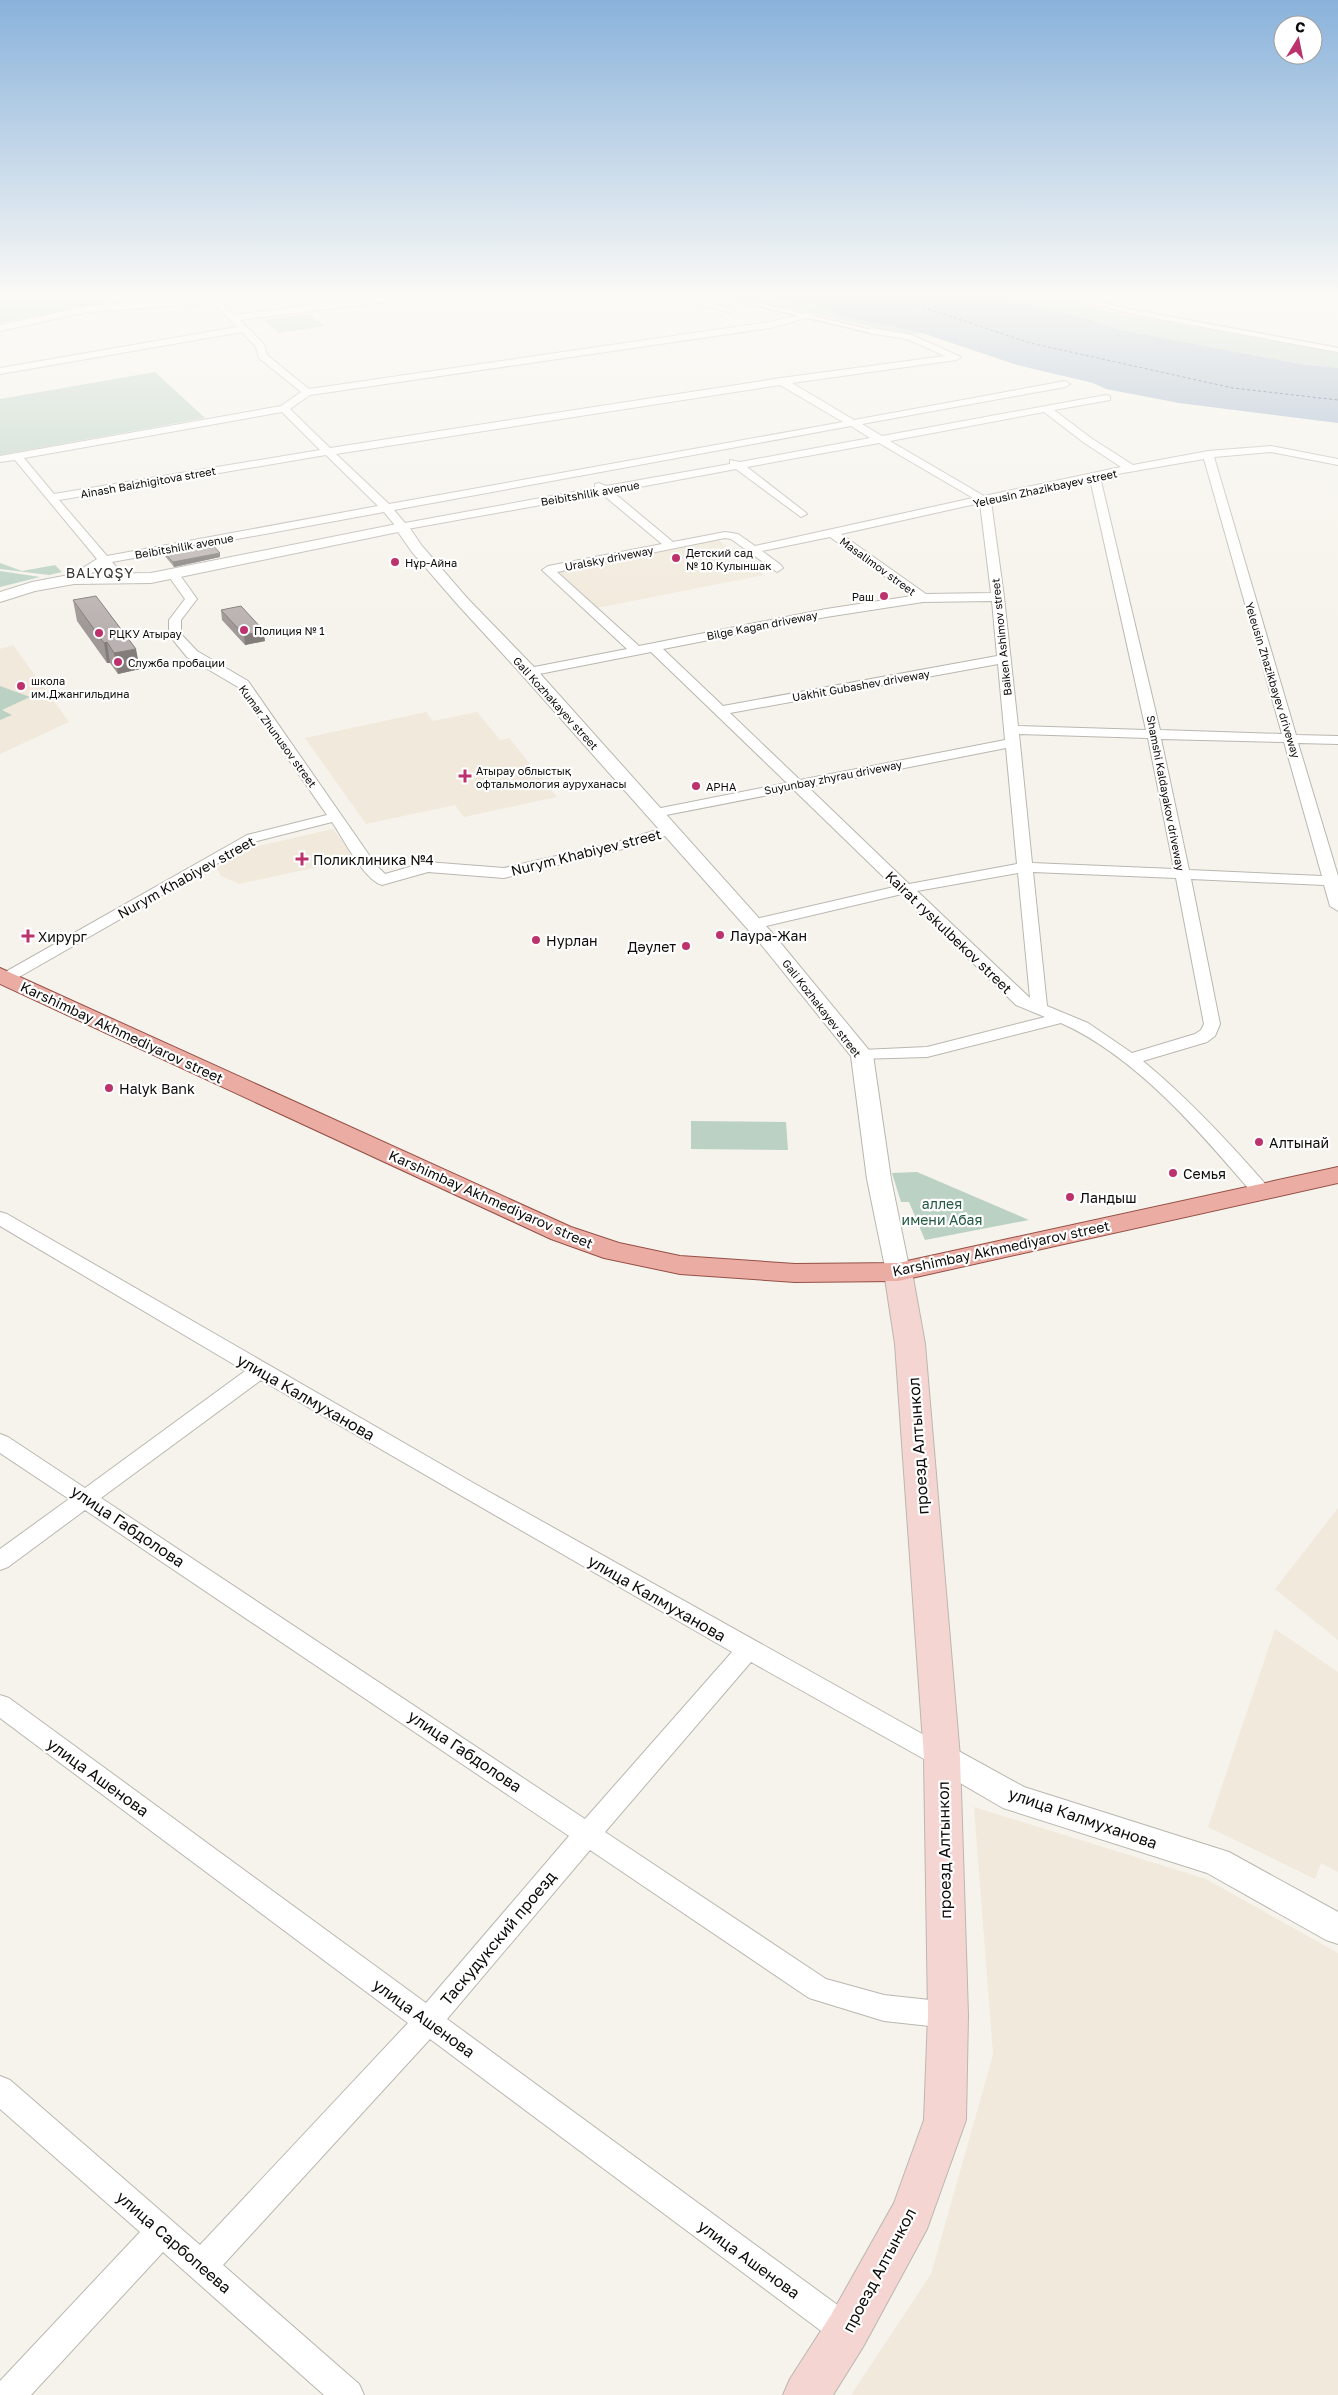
<svg xmlns="http://www.w3.org/2000/svg" width="1338" height="2395" font-family="'Golos Text',sans-serif">
	<rect width="100%" height="100%" fill="#f6f3ec"/>
	<path fill="#f1e9db" d="M717,539l21,15 -17,4 18,14 17,-3 8,6 -168,33 -42,-35z
		M13,645l56,77 -69,32v-105z
		M426,712l7,9 44,-9 23,28 9,-2 48,59 -93,20 -9,-12 -89,19 -61,-86z
		M333,829l23,30 -117,25 -18,-8 -4,-7 19,-18z
		M1338,1508v132l-63,-51z
		M1275,1629l63,43v200l-17,-9 -6,16 -107,-52z
		M974,1807l232,72 132,74v442h-487l80,-121 62,-219z"/>
	<path fill="#bad1c3" d="M73,292h27l5,11 -105,20v-20z
		M717,292h29l71,14 22,10 83,17 -14,2z
		M978,292h49l98,23 213,38v15l-37,-4 -180,-34 -30,-10z
		M309,314l15,12 -45,7 -15,-13z
		M155,372l50,46 -205,37v-56z
		M0,563l22,8 33,-6 7,7 -13,3 -49,-6z
		M0,571l40,6 -40,10z
		M0,686l30,11 -28,13 10,5 -12,5z
		M691,1121l95,1 2,28 -97,-1z
		M917,1172l112,48 -104,20 -16,-38h-8l-9,-29z"/>
	<path fill="#9bafc8" d="M746,292h232l113,28 30,10 180,34 37,4v55l-159,-20 -73,-14 -13,-6 -76,-18 -95,-32 -83,-17 -22,-10z"/>
	<g fill="none" stroke-linecap="round" stroke-linejoin="round">
		<path stroke="#1a375b" stroke-width="1" stroke-dasharray="3 2.5" stroke-linecap="butt" d="M864,292l32,6 134,45 203,45 105,12"/>
		<defs>
			<path id="pedestrian" d="M31,292h19l-50,9v-4z
				M698,292h13l165,39 -4,2z
				M1039,292h14l85,19 200,37v4l-200,-37z"/>
			<path id="minor" d="M249,292h26l-54,9 14,14c32,-4 231,-32 245,-20l-4,3 -91,4 -145,18 24,24 3,11 42,34 461,-67 39,-9 5,3 -44,12 -460,67 -20,14 40,39 451,-70 164,-22 -38,-17 -38,-6v-4l3,-1 40,7 49,22 -5,3 -164,23 62,37 211,-39 5,3 -5,3 -203,37 20,12 224,-41 4,1v4l-56,10 37,28 42,27 75,-14 63,-5 67,13v6l-67,-13 -57,5 82,278 42,1v8l-40,-1 40,133v35l-8,-5 -6,-21 -133,-6 29,145 -5,12 -8,6 -64,19c46,38 86,81 125,126l2,4 -2,4h-14c-53,-62 -117,-138 -193,-172l-134,34 -71,2 -3,-4 3,-4 6,-1 65,-3 118,-30 -29,-12 -114,-111 -149,35 -6,-2 -2,-3 2,-3 147,-34 -100,-97 -138,27 -5,-1 -2,-3 7,-4 131,-26 -136,-131 -122,24 -5,-1 -2,-3 2,-3 103,-20 -85,-79 6,-4 114,-22 -60,-50 -200,36 -4,-1 -14,-17 -272,50 15,17 -6,4 -4,-1 -14,-16 -25,16h-8l-2,-3 2,-3 27,-17 -82,-99 -15,2v-6l281,-50 20,-14 -42,-34 -3,-11 -14,-15 -242,42v-6l237,-41 -24,-24 -126,9 -87,19v-6l87,-19 124,-9zM780,385l63,37 -454,82 -53,-50zM282,412l38,38 -266,44 -30,-36zM1044,412l39,30 38,25 -137,29 -94,-55zM851,426l19,12 -130,24 -10,-2v4l-124,22 -7,-3 -4,1v4l-190,35 -11,-13zM879,443l94,55 -218,48 -17,-12 -13,-2 -52,10 -60,-50 123,-23 65,48 6,-3 -2,-2 -58,-45zM326,455l52,51 -271,50 -48,-56zM1204,459l78,275 -122,-4 -60,-253zM1090,479l56,251 -128,-4 -14,-129 -13,-96zM980,503l11,90 -65,1 -85,-60zM830,537l82,59 -86,13 -187,37 -82,-74 168,-34 6,1 46,33 6,-4 -2,-3 -19,-14zM992,601l5,55 -274,50 -60,-57 163,-32 97,-15zM998,664l7,76 -205,40 -70,-67zM1019,734l129,4 26,131 -142,-6zM1161,739l123,3 38,134 -133,-6zM1006,748l11,116 -108,20 -101,-97zM1033,872l143,6 28,146 -3,6 -6,4 -63,19 -44,-30 -41,-17zM1018,873l12,125 -113,-107z
				M654,292h15l66,18 -5,3z
				M173,570l4,1 20,28 -16,21v14l16,17 51,30 128,184 9,9 42,-12 77,6 110,-25 56,-17 7,4 -2,3 -52,16 -119,29 -76,-6 -46,13c-18,-5 -39,-47 -50,-63l-75,19 -245,140h-12v-6l247,-140 80,-20 -89,-128 -51,-30 -18,-22v-15l16,-21 -18,-25z
				M0,1212l7,2 470,271 474,265 3,7 -3,7 -9,3 -9,-3 -182,-102 -146,170 221,147 58,16 64,7 10,4 4,9 -4,9 -10,4 -64,-7 -75,-23 -219,-148 -143,169 411,301 5,11 -5,11 -11,5 -11,-5 -406,-303 -207,226 136,119 5,11h-40l-161,-143 -132,143h-31v-14l140,-149 -140,-123v-33l10,4 190,165 208,-222 -408,-305v-23l9,3 417,305 143,-167 -484,-326 -77,57 -8,3v-21l69,-50 -69,-46v-19l8,3 77,51 160,-117 -245,-145zM261,1380l471,272 -147,167 -484,-321z"/>
			<path id="tertiary" d="M402,523l5,1 15,22 46,53 67,69 239,267 99,120 18,124 19,93 -3,6 -9,2 -9,-2 -3,-6 -19,-93 -16,-123 -91,-113 -237,-267 -65,-71 -46,-53 -14,-20 -247,51 -77,1 -39,7 -35,11v-10l32,-10 42,-8 77,-1z
				M942,1744l11,4 71,39 205,65 109,60v32l-12,-4 -119,-67 -204,-65 -72,-42 -5,-9 5,-9z"/>
			<path id="secondary" d="M898,1263l10,2 4,7 13,72 35,413 8,258 -2,105 -39,109 -64,118 -30,48h-50l7,-16 41,-64 63,-112 30,-83 4,-105 -4,-258 -29,-413 -11,-72 4,-7z"/>
			<path id="primary" d="M0,968l571,259 48,16 61,13 115,8 103,-1 440,-96v16l-440,98 -103,1 -115,-8 -76,-16 -53,-19 -551,-255z"/>
		</defs>
		<use href="#pedestrian" stroke="#bab7b0" stroke-width="3"/>
		<use href="#minor" stroke="#bab7b0" stroke-width="2"/>
		<use href="#tertiary" stroke="#bab7b0" stroke-width="2"/>
		<use href="#secondary" stroke="#bab7b0" stroke-width="2"/>
		<use href="#primary" stroke="#955046" stroke-width="2"/>
		<use href="#pedestrian" fill="#fff" fill-rule="evenodd"/>
		<use href="#minor" fill="#fff" fill-rule="evenodd"/>
		<use href="#tertiary" fill="#fff" fill-rule="evenodd"/>
		<use href="#secondary" fill="#f5d5d1" fill-rule="evenodd"/>
		<use href="#primary" fill="#ebaca3" fill-rule="evenodd"/>
	</g>
	<path fill="#a09997" d="M163,551l57,6 -46,10 -10,-12z
		M73,600l67,69 -22,5 -8,-11h-3l-30,-42z
		M221,610l44,31 -20,4 -23,-25z"/>
	<path fill="#827d7b" d="M220,553v4l-46,10 -1,-5z
		M264,631l1,10 -20,4 -1,-10z
		M107,642l3,21h-3l-3,-20z
		M136,649l4,20 -22,5 -4,-21z"/>
	<path fill="#bab2b0" stroke="#827d7b" d="M210,542l10,11 -47,9 -10,-11z
		M96,596l40,53 -22,4 -7,-11 -3,1 -31,-43z
		M241,606l23,25 -20,4 -23,-25z"/>
	<linearGradient id="sky" x2="0" y2="1"><stop stop-color="#89b2db"/><stop offset="0.47" stop-color="#fbfaf6"/><stop offset="1" stop-color="#fbfaf6" stop-opacity="0"/></linearGradient>
	<rect width="1338" height="627" fill="url(#sky)"/>
	<g fill="#bc326c" stroke="#fff" stroke-width="2">
		<circle cx="676" cy="558" r="5"/>
		<circle cx="395" cy="562" r="5"/>
		<circle cx="884" cy="596" r="5"/>
		<circle cx="244" cy="630" r="5"/>
		<circle cx="99" cy="633" r="5"/>
		<circle cx="118" cy="662" r="5"/>
		<circle cx="21" cy="686" r="5"/>
		<path d="M462.5 768.5h5v5h5v5h-5v5h-5v-5h-5v-5h5z"/>
		<circle cx="696" cy="786" r="5"/>
		<path d="M299.5 851.5h5v5h5v5h-5v5h-5v-5h-5v-5h5z"/>
		<circle cx="720" cy="935" r="5"/>
		<path d="M25.5 928.5h5v5h5v5h-5v5h-5v-5h-5v-5h5z"/>
		<circle cx="536" cy="940" r="5"/>
		<circle cx="686" cy="946" r="5"/>
		<circle cx="109" cy="1088" r="5"/>
		<circle cx="1259" cy="1142" r="5"/>
		<circle cx="1173" cy="1173" r="5"/>
		<circle cx="1070" cy="1197" r="5"/>
	</g>
	<g text-anchor="middle" dominant-baseline="central" stroke-width="4.5" stroke-linejoin="round" paint-order="stroke">
		<g font-size="11" fill="#0d0c0a" stroke="#fff">
			<text transform="translate(148 482) rotate(-10)">Ainash Baizhigitova street</text>
			<text transform="translate(1045 488) rotate(-12)">Yeleusin Zhazikbayev street</text>
			<text transform="translate(590 493) rotate(-10)">Beibitshilik avenue</text>
			<text transform="translate(184 546) rotate(-10)">Beibitshilik avenue</text>
			<text transform="translate(609 558) rotate(-11)">Uralsky driveway</text>
			<text transform="translate(878 566) rotate(36)">Masalimov street</text>
			<text transform="translate(762 625) rotate(-11)">Bilge Kagan driveway</text>
			<text transform="translate(1001 637) rotate(-96)">Baiken Ashimov street</text>
			<text transform="translate(1273 680) rotate(73)">Yeleusin Zhazikbayev driveway</text>
			<text transform="translate(861 685) rotate(-10)">Uakhit Gubashev driveway</text>
			<text transform="translate(556 703) rotate(48)">Gali Kozhakayev street</text>
			<text transform="translate(278 736) rotate(54)">Kumar Zhunusov street</text>
			<text transform="translate(833 777) rotate(-11)">Suyunbay zhyrau driveway</text>
			<text transform="translate(1166 793) rotate(79)">Shamshi Kaldayakov driveway</text>
			<text transform="translate(822 1008) rotate(52)">Gali Kozhakayev street</text>
		</g>
		<g font-size="11" fill="#0d0c0a" stroke="#fff" text-anchor="start">
			<text x="686" y="552">Детский сад<tspan x="686" dy="13">№ 10 Кулыншак</tspan></text>
			<text x="405" y="562">Нұр-Айна</text>
			<text x="874" y="596" text-anchor="end">Раш</text>
			<text x="254" y="630">Полиция № 1</text>
			<text x="109" y="633">РЦКУ Атырау</text>
			<text x="128" y="662">Служба пробации</text>
			<text x="31" y="680">школа<tspan x="31" dy="13">им.Джангильдина</tspan></text>
			<text x="476" y="770">Атырау облыстық<tspan x="476" dy="13">офтальмология ауруханасы</tspan></text>
			<text x="706" y="786">АРНА</text>
		</g>
		<g font-size="14" letter-spacing="1" fill="#383530" stroke="#fff">
			<text x="100" y="572">BALYQŞY</text>
		</g>
		<g font-size="14" fill="#0d0c0a" stroke="#fff">
			<text transform="translate(586 852) rotate(-14)">Nurym Khabiyev street</text>
			<text transform="translate(186 877) rotate(-29)">Nurym Khabiyev street</text>
			<text transform="translate(949 932) rotate(44)">Kairat ryskulbekov street</text>
			<text transform="translate(122 1032) rotate(25)">Karshimbay Akhmediyarov street</text>
			<text transform="translate(491 1199) rotate(24)">Karshimbay Akhmediyarov street</text>
			<text transform="translate(1001 1248) rotate(-12)">Karshimbay Akhmediyarov street</text>
		</g>
		<g font-size="14" fill="#0d0c0a" stroke="#fff" text-anchor="start">
			<text x="313" y="859">Поликлиника №4</text>
			<text x="730" y="935">Лаура-Жан</text>
			<text x="38" y="936">Хирург</text>
			<text x="546" y="940">Нурлан</text>
			<text x="676" y="946" text-anchor="end">Дәулет</text>
			<text x="119" y="1088">Halyk Bank</text>
			<text x="1269" y="1142">Алтынай</text>
			<text x="1183" y="1173">Семья</text>
			<text x="1080" y="1197">Ландыш</text>
		</g>
		<g font-size="14" fill="#255b41" stroke="#fff">
			<text x="942" y="1203">аллея<tspan x="942" dy="16">имени Абая</tspan></text>
		</g>
		<g font-size="16" fill="#0d0c0a" stroke="#fff">
			<text transform="translate(306 1397) rotate(30)">улица Калмуханова</text>
			<text transform="translate(918 1446) rotate(-94)">проезд Алтынкол</text>
			<text transform="translate(128 1526) rotate(34)">улица Габдолова</text>
			<text transform="translate(657 1598) rotate(30)">улица Калмуханова</text>
			<text transform="translate(465 1751) rotate(34)">улица Габдолова</text>
			<text transform="translate(98 1777) rotate(36)">улица Ашенова</text>
			<text transform="translate(1083 1818) rotate(19)">улица Калмуханова</text>
			<text transform="translate(944 1850) rotate(-91)">проезд Алтынкол</text>
			<text transform="translate(498 1938) rotate(-50)">Таскудукский проезд</text>
			<text transform="translate(424 2018) rotate(36)">улица Ашенова</text>
			<text transform="translate(174 2242) rotate(41)">улица Сарбопеева</text>
			<text transform="translate(749 2259) rotate(36)">улица Ашенова</text>
			<text transform="translate(879 2270) rotate(-62)">проезд Алтынкол</text>
		</g>
	</g>
	<g transform="translate(1298 40) rotate(10)"><circle r="24" fill="#ffffff" stroke="#9e9e9d"/>
	<path d="M0-4L9 19L0 12L-9 19Z" fill="#bc326c"/>
	<text y="-8" font-size="14" font-weight="bold" text-anchor="middle" fill="#0d0c0a">С</text>
	</g>
</svg>
